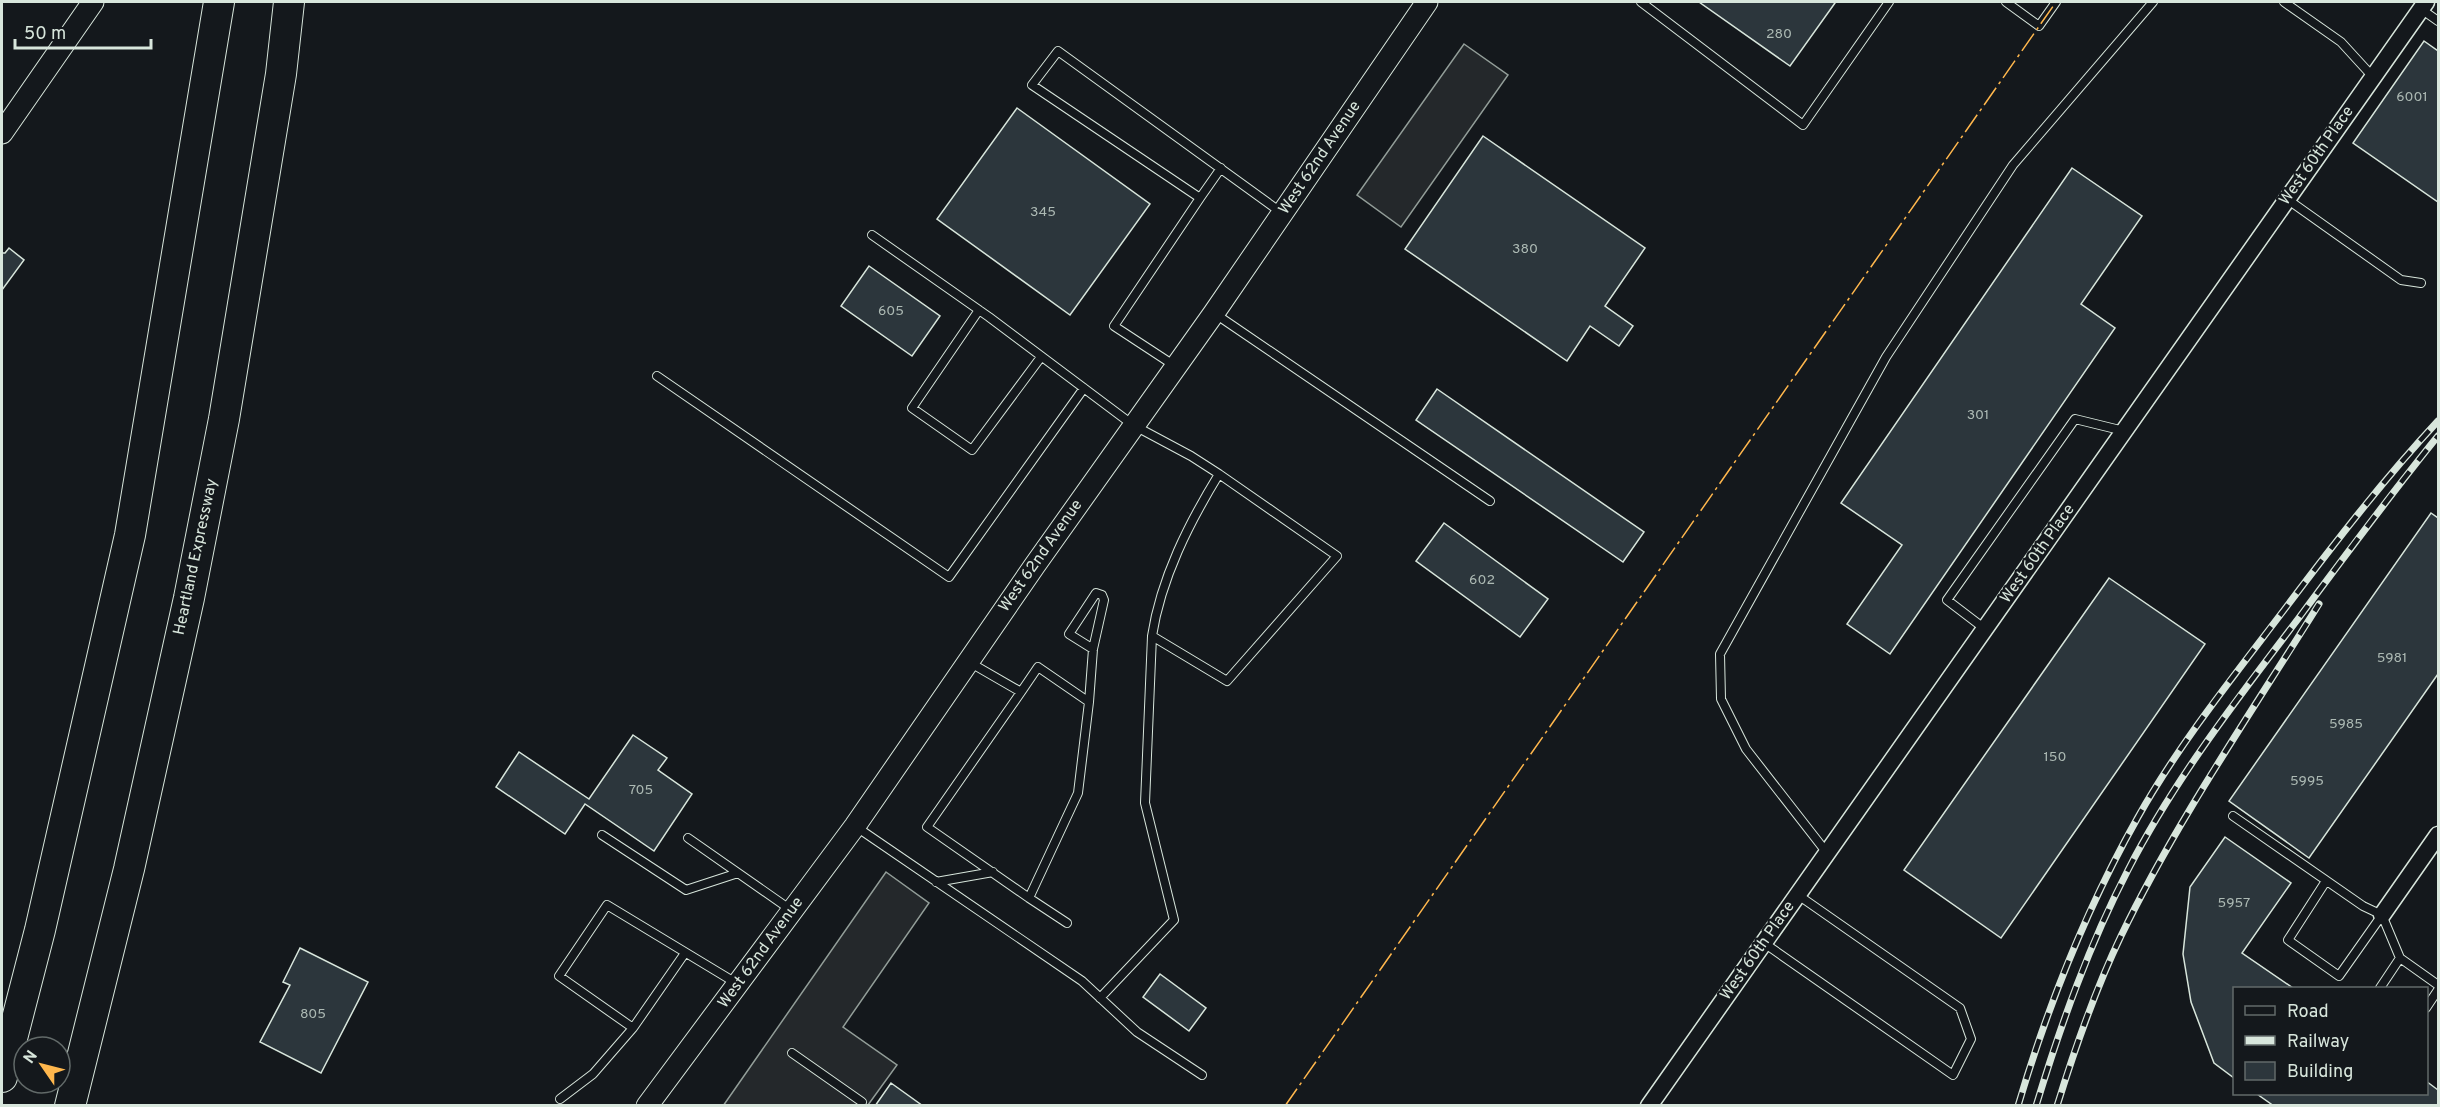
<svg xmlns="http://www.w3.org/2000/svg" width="2440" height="1107" font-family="Overpass,sans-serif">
	<rect width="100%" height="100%" fill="#14181c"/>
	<path fill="#24282b" stroke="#939e99" stroke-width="1.5" d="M1464,44l44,31 -107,152 -44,-32z
		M886,872l43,31 -86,124 54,38 -29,40 -145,1z"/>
	<path fill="#2c363c" stroke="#d8e6dc" stroke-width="1.5" d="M1699,2h134l2,1 -45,63z
		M2424,41l14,10v151l-85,-59z
		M1017,108l133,96 -80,111 -133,-96z
		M1483,136l162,112 -40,58 28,20 -14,20 -29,-20 -23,35 -162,-112z
		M2072,168l70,48 -61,88 34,24 -225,326 -43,-30 55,-79 -61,-42z
		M9,248l15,12 -22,30v-37h3z
		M869,266l71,50 -28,40 -71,-50z
		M1437,389l207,143 -21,30 -207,-142z
		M2431,513l7,5v156l-129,184 -80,-57z
		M1444,523l104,76 -28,38 -104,-76z
		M2109,578l96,66 -204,294 -97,-68z
		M633,735l34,23 -9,12 34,24 -38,57 -69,-47 -20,30 -69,-47 23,-35 70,47z
		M2225,837l66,46 -49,70 51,35h-59v90l-20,-15 -23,-61 -8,-48 7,-67z
		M300,948l68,34 -47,91 -61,-31 30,-57 -7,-3z
		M1160,974l46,34 -17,23 -46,-34z
		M2426,1081l12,9v16h-164l-17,-12h169z
		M891,1083l32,23h-48z"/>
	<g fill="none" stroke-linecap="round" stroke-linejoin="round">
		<defs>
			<path id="service" d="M1641,2l162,123 86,-123
				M2006,2l33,24 17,-24
				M2284,2l57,40 32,35
				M2421,9l17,12
				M1200,198l21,-30
				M2287,199l114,81 20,3
				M872,235l117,82 144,108 58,31 28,18c-30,49 -58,104 -67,162l75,45 110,-125 -118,-82
				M979,310l-67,98 60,42 69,-93
				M1214,313l276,188
				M1175,366l-61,-40 86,-128 -168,-113 26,-34 224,162
				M657,376l292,201 135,-189
				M1985,629l-38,-29 128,-181 49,12
				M969,662l52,30 17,-25 51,35 4,-53 11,-49 -2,-5 -6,-2 -27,41 24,15
				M1021,692l-94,135 102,71 49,-105 11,-91
				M2233,816l130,90 19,9 18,43 -20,30
				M855,826l227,155 55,51 65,43
				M602,835l84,55 52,-17
				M688,838l103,72
				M1827,853l-81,-104 -25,-50 -1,-45 166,-297 127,-192 140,-163
				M2326,881l-38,59 51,36 43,-61
				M936,882l57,-10
				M1029,898l38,25
				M1764,943l189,132 18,-36 -11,-31 -162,-113
				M685,953l-52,75 -74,-52 48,-71 129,78
				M2400,958l38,27
				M1100,998l74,-78 -29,-117 7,-167
				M2426,1008l12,-18
				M792,1053l70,49
				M560,1099l33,-25 40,-46"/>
			<path id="minor" d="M2382,915l56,-80
				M1649,1106l777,-1104"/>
			<path id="tertiary" d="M2,133l91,-131
				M647,1106l208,-280 180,-261 179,-252 213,-311"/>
			<path id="motorway" d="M2,1077l38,-147 90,-395 89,-533
				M70,1106l59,-237 60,-271 35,-179 57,-345 8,-72"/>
		</defs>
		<use href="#service" stroke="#d8e6dc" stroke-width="10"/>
		<use href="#minor" stroke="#d8e6dc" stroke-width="19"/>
		<use href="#tertiary" stroke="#d8e6dc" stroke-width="23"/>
		<use href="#motorway" stroke="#d8e6dc" stroke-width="32"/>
		<use href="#service" stroke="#14181c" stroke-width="8"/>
		<use href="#minor" stroke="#14181c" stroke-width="16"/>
		<use href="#tertiary" stroke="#14181c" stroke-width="21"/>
		<use href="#motorway" stroke="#14181c" stroke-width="30"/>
		<defs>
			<path id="rail" d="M2018,1106c30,-101 68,-197 120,-289 41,-73 95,-140 146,-207 49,-65 99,-130 154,-189
				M2036,1106c25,-82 53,-161 92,-236 46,-90 109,-171 170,-251 46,-62 92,-124 140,-183
				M2057,1106c18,-58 38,-116 64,-170 56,-116 130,-223 198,-332"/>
		</defs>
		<use href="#rail" stroke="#d8e6dc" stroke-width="7"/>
		<use href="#rail" stroke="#14181c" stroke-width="4.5" stroke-dasharray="14" stroke-linecap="butt"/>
		<path stroke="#ffb74d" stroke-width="1.5" stroke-dasharray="21 4.5 3 4.5" stroke-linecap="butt" d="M1285,1106l771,-1104"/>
	</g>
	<g text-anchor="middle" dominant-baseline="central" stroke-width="4.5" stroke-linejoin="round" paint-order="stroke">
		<g font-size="14" fill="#adbab4">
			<text x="1779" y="34">280</text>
			<text x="2412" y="97">6001</text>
			<text x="1043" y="212">345</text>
			<text x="1525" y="249">380</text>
			<text x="891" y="311">605</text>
			<text x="1978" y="415">301</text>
			<text x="1482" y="580">602</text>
			<text x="2392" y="658">5981</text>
			<text x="2346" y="724">5985</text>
			<text x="2055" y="757">150</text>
			<text x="2307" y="781">5995</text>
			<text x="641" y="790">705</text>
			<text x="2234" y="903">5957</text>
			<text x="313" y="1014">805</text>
		</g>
		<g font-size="16" fill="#d8e6dc" stroke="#14181c">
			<text transform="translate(2317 156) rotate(-55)">West 60th Place</text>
			<text transform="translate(1320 158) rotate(-56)">West 62nd Avenue</text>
			<text transform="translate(2038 554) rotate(-55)">West 60th Place</text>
			<text transform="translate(1041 556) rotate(-55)">West 62nd Avenue</text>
			<text transform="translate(196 557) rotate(-78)">Heartland Expressway</text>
			<text transform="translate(1758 951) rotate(-55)">West 60th Place</text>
			<text transform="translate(761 953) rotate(-54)">West 62nd Avenue</text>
		</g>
	</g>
	<rect width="2440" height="1107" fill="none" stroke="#d8e6dc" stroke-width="6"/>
	<rect x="2233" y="987" width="195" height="108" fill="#14181c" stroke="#626a69" stroke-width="1.5"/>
	<rect x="2245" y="1006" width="30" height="9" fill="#14181c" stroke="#626a69" stroke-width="1.5"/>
	<text x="2287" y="1017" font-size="18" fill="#d8e6dc">Road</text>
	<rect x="2245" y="1036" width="30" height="9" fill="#d8e6dc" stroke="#626a69" stroke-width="1.5"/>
	<text x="2287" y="1047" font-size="18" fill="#d8e6dc">Railway</text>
	<rect x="2245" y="1062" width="30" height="18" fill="#2c363c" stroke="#626a69" stroke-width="1.5"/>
	<text x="2287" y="1077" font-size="18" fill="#d8e6dc">Building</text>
	<g transform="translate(42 1065) rotate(305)"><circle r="28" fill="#14181c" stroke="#626a69" stroke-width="1.5"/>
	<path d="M0-4.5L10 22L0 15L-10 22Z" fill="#ffb74d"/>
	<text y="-9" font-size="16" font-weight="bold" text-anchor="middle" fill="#d8e6dc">N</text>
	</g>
	<path d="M15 39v9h136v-9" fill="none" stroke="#d8e6dc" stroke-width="3"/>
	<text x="24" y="39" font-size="18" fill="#d8e6dc" stroke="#14181c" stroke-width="4.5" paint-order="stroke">50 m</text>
</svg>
